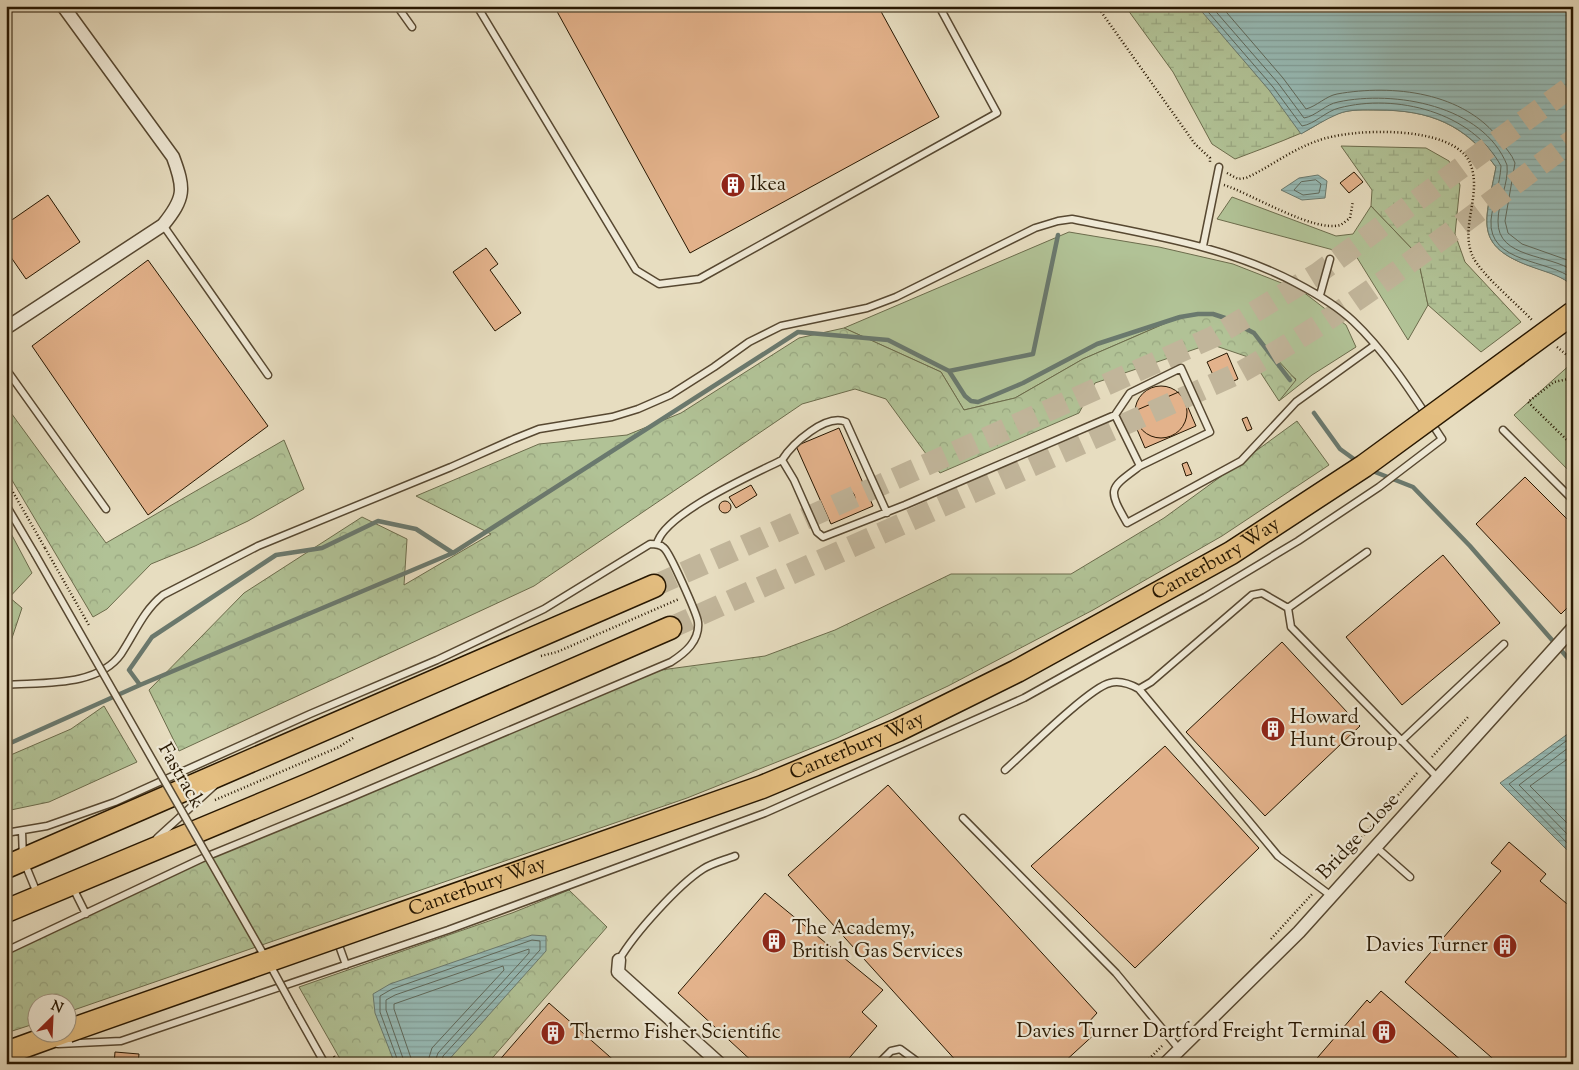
<svg xmlns="http://www.w3.org/2000/svg" width="1579" height="1070" font-family="'Sorts Mill Goudy',serif">
	<defs>
		<pattern id="forest-crowns" width="20" height="18" patternUnits="userSpaceOnUse" patternTransform="scale(1.25)"><rect width="20" height="18" fill="#b1c296"/><path d="M2 6a3 3 0 1 1 6 0M12 15a3 3 0 1 1 6 0" fill="none" stroke="#98a680"/></pattern>
		<pattern id="wetland-marsh" width="20" height="14" patternUnits="userSpaceOnUse" patternTransform="scale(1.25)"><rect width="20" height="14" fill="#b1c296"/><path d="M1 5h8M5 5V1M11 12h8M15 12V8" fill="none" stroke="#98a680"/></pattern>
		<pattern id="water-rules" width="6" height="5" patternUnits="userSpaceOnUse" patternTransform="scale(1.25)"><rect width="6" height="5" fill="#97bbb6"/><path d="M0 2.5h6" fill="none" stroke="#82a09b"/></pattern>
	</defs>
	<rect width="100%" height="100%" fill="#e7ddc0"/>
	<filter id="stains"><feTurbulence type="fractalNoise" baseFrequency=".004" numOctaves="4"/><feColorMatrix values="0 0 0 0 .2 0 0 0 0 .09 0 0 0 0 .02 0 0 0 .5 -.17"/></filter>
	<radialGradient id="worn" r=".72"><stop offset=".6" stop-color="#630" stop-opacity="0"/><stop offset="1" stop-color="#630" stop-opacity=".3"/></radialGradient>
	<path fill="#b1c296" stroke="#6c6c4c" d="M1232,197l104,39 17,-2 18,-28 46,48 11,51 -20,35 -52,-84 -139,-37z
		M1069,232l90,15 74,17 69,27 44,34 10,22 -44,28 -33,26 17,-22 -85,-65 -31,3 -97,42 -68,39 -51,12 -23,-38 -97,-44z
		M1573,362v113l-59,-60z
		M6,524l26,49 -26,28z"/>
	<path fill="url(#forest-crowns)" stroke="#6c6c4c" d="M1198,314h15l32,10 51,56 -17,21 -28,-43 -41,-14 -115,39 -16,30 -139,60 -54,-74 -31,-10 -53,15 -268,182 -355,165 -30,-61 95,-97 118,-76 45,22 -3,46 87,-51 -75,-38 123,-52 88,-9 54,-22 118,-75 45,-10 97,44 23,38 51,-12 68,-39 97,-42z
		M6,406l100,137 178,-103 20,49 -56,32 -53,25 -44,18 -44,45 -14,8 -87,-147z
		M1297,421l32,44 -107,71 -129,74 -145,76 -111,52 -150,60 -619,214v-10h-30l-1,21 -31,10v-82l182,-86 458,-193 119,-16 70,-26 116,-56h120l93,-56z
		M9,597l13,11 -16,48v-58z
		M104,706l33,56 -88,40 -43,9v-54l65,-28z
		M569,890l38,37 -120,137h-144l-44,-77 213,-74z"/>
	<path fill="url(#wetland-marsh)" stroke="#6c6c4c" d="M1125,6h352l94,278c-11,-9 -24,-12 -38,-17 -62,-21 -47,-47 -37,-100 -31,-42 -65,-57 -118,-57 -12,0 -26,-1 -38,3 -14,4 -27,16 -41,21 -21,9 -43,17 -64,25l-23,-15 -39,-72z
		M1341,146l85,2 23,13 11,24 -5,49 10,28 56,60 -40,30 -53,-47 -11,-51 -46,-48 1,-16z"/>
	<path fill="url(#water-rules)" stroke="#6a796e" d="M1197,6h376v280c-11,-10 -24,-13 -38,-18 -64,-22 -49,-46 -39,-101 -31,-43 -66,-57 -119,-57 -12,0 -28,-1 -39,4 -12,5 -25,13 -37,20l-32,-44z
		M1318,175l9,6 -2,17 -23,2 -21,-10 18,-12z
		M1569,733l4,6v117l-73,-73z
		M532,935l14,1v15l-101,113h-50l-20,-51 -2,-19 17,-10z"/>
	<g fill="none" stroke-linecap="round" stroke-linejoin="round">
		<path stroke="#5f695c" stroke-width="1" d="M1203,6l70,81 29,39c13,-2 24,-15 37,-18 57,-15 133,4 162,58 -1,18 -8,36 -10,54 -3,44 58,39 82,59
			M1211,6l67,77 26,35c12,-2 22,-14 34,-16 56,-12 145,3 169,63 2,18 -9,37 -9,56 -1,38 53,33 75,50
			M1221,6l62,72 23,31c11,-3 20,-13 31,-15 56,-10 127,-2 163,46 5,8 12,14 15,23l-10,58 3,12 14,11 51,18
			M1316,180l5,4 -2,9 -16,2 -9,-5 7,-8z
			M1573,741h-7l-57,43 64,65
			M1573,747l-5,1 -49,37 54,55
			M1573,755l-43,31 43,43
			M399,1064l-19,-52v-16l12,-7 140,-49 8,1v9l-97,106 -2,8
			M405,1064l-19,-54v-10l9,-5 134,-46v4l-91,100 -4,11
			M413,1064l-19,-55v-5l109,-38 1,4 -72,78 -5,16"/>
		<path stroke="#6a796e" stroke-width="4.5" d="M949,371l84,-17 25,-119
			M1314,413l26,36 18,13
			M1370,470l43,17 57,59 103,118
			M140,685l-11,-15 23,-33 124,-82 46,-7 56,-27 38,8 37,24
			M6,745l134,-60 313,-132 345,-221 90,8 61,31 16,25 6,5 7,1 45,-19 74,-39 83,-27 18,-3h15l12,4 29,15 36,47"/>
	</g>
	<path fill="#e3b28b" stroke="#271701" d="M554,6h324l61,111 -249,136z
		M1354,172l9,10 -14,11 -9,-10z
		M48,195l32,47 -54,37 -20,-29v-26z
		M486,248l12,16 -8,6 31,43 -26,18 -42,-59z
		M148,260l120,166 -120,89 -116,-169z
		M1227,353l11,26 -19,9 -12,-26z
		M1135 412a26 26 0 1 1 52 0a26 26 0 1 1-52 0Z
		M1181,391l15,35 -51,22 -15,-35z
		M1247,417l5,12 -5,2 -5,-12z
		M839,428l34,78 -42,18 -35,-78z
		M1187,462l5,12 -6,2 -4,-12z
		M1525,477l48,48v77l-12,12 -85,-90z
		M751,485l6,10 -21,13 -7,-11z
		M839 498a8 8 0 1 1 16 0a8 8 0 1 1-16 0Z
		M719 507a6 6 0 1 1 12 0a6 6 0 1 1-12 0Z
		M1443,555l57,68 -98,82 -56,-68z
		M1282,642l78,84 -95,90 -79,-84z
		M1165,746l94,102 -124,120 -104,-102z
		M888,785l209,228 -9,10 10,8 -36,33h-103l-171,-189z
		M1509,842l37,32 -6,7 33,28v148l-6,7h-68l-94,-82 96,-111 -10,-8z
		M765,893l118,97 -21,22 15,14 -33,38h-89l-77,-71z
		M1381,991l81,70 -3,3h-147l55,-64 3,3z
		M549,1003l69,61h-122z
		M115,1052l24,2 -1,10h-24z"/>
	<g fill="none" stroke-linecap="round" stroke-linejoin="round">
		<path stroke="#c1b59a" stroke-width="22" stroke-dasharray="22 11" stroke-linecap="butt" d="M654,586l559,-249 104,-63 256,-189
			M670,628l569,-255c119,-65 225,-152 334,-233"/>
		<defs>
			<path id="lane" d="M397,6l15,21
				M477,6l159,264 23,14 40,-5 298,-166 -58,-107
				M163,225l105,150
				M1203,246l16,-79
				M1320,295l10,-36
				M6,369l100,140
				M1115,415l15,-22 51,-25 29,64 -70,34
				M1503,430l70,70
				M782,460c10,-16 44,-47 64,-38l41,91
				M6,505l29,49
				M657,544c6,-30 97,-70 125,-84l12,20 23,52 6,5 82,-32 210,-90 25,51c-31,23 -33,22 -13,57l114,-62 55,-59 79,-57
				M1367,552l-79,56 3,19 148,152
				M6,685c36,-3 92,2 115,-31 14,-21 22,-43 42,-59l95,-49 193,-79 63,-28 25,-10 73,-12 26,-8 32,-14 44,-28 35,-25 32,-16 86,-18 29,-11 139,-69 23,-7 14,-2c77,16 154,27 224,64 21,11 40,22 57,38 35,33 62,77 89,118l-63,48 -81,54 -93,56 -181,101 -259,115 -317,117 -327,111 -63,3
				M1139,689l12,-7 101,-87 10,-2 26,15
				M1401,741l103,-97
				M1005,770c19,-17 85,-83 105,-87 10,-3 20,1 29,6l139,167 52,39
				M963,818l153,155 63,76
				M22,831l1,28 14,34
				M6,833l41,-7 68,-24 195,-88 127,-54 107,-51 106,-65c5,0 10,0 14,4 6,5 33,66 34,74 2,19 -13,31 -27,40l-324,137 -144,59 -197,93
				M157,838l57,-52
				M1376,847l34,30
				M73,888l13,26
				M337,940l9,25
				M619,960c15,-26 59,-75 84,-91 9,-6 22,-9 32,-13
				M293,1007l32,57
				M878,1064l13,-13 9,-2 15,11 1,4"/>
			<path id="street" d="M6,328l157,-103c22,-27 22,-36 10,-68l-110,-151
				M619,960l-1,12 102,92
				M1165,1064l134,-132 274,-304"/>
			<path id="highway" d="M6,867l648,-281
				M6,911l302,-126 362,-157
				M6,1053l58,-21"/>
		</defs>
		<use href="#lane" stroke="#574831" stroke-width="9"/>
		<use href="#street" stroke="#574831" stroke-width="15"/>
		<use href="#highway" stroke="#271701" stroke-width="25"/>
		<path stroke="#271701" stroke-width="2.5" stroke-dasharray="1 2.5" stroke-linecap="butt" d="M1097,6l98,138 15,14v4
			M1227,173l11,6 8,-1c24,-11 45,-28 71,-37 33,-13 136,-17 153,22 13,31 -11,64 3,94 8,17 45,48 60,64
			M1224,185c26,8 90,48 116,40 3,-1 7,-5 10,-7l3,-17
			M1557,347l16,13
			M1573,378l-19,4 -26,20 45,44
			M6,480l39,68
			M541,656l16,-4 122,-53
			M1432,757l36,-40
			M215,800l124,-53 14,-9
			M1325,880l93,-108
			M1271,939l42,-46
			M334,1056l4,8
			M1144,1064l18,-18"/>
		<use href="#lane" stroke="#efe9d6" stroke-width="6"/>
		<use href="#street" stroke="#efe9d6" stroke-width="12"/>
		<use href="#highway" stroke="#e4be80" stroke-width="22"/>
		<defs>
			<path id="lane-bridge" d="M35,554l230,403
				M270,965l23,42"/>
			<g id="highway-bridge">
				<path id="s1" d="M68,1031l694,-244 136,-57 119,-59 214,-118 133,-87 209,-153"/>
			</g>
		</defs>
		<use href="#lane-bridge" stroke="#574831" stroke-width="9" stroke-linecap="butt"/>
		<use href="#highway-bridge" stroke="#271701" stroke-width="25" stroke-linecap="butt"/>
		<path stroke="#271701" stroke-width="2.5" stroke-dasharray="1 2.5" stroke-linecap="butt" d="M45,548l45,79"/>
		<use href="#lane-bridge" stroke="#efe9d6" stroke-width="6"/>
		<use href="#highway-bridge" stroke="#e4be80" stroke-width="22"/>
	</g>
	<defs>
		<symbol id="building-disc" viewBox="-11 -11 22 22"><circle r="9.5" fill="#8f2418" stroke="#efe9d6"/><path d="M-4-6H4V6H1V3H-1V6H-4ZM-2.5-4.3h1.7v1.8h-1.7ZM.8-4.3h1.7v1.8H.8ZM-2.5-1h1.7V.8h-1.7ZM.8-1h1.7V.8H.8Z" fill="#fff"/></symbol>
	</defs>
	<g fill-rule="evenodd">
		<use href="#building-disc" x="719" y="171" width="28" height="28"/>
		<use href="#building-disc" x="1259" y="715" width="28" height="28"/>
		<use href="#building-disc" x="760" y="927" width="28" height="28"/>
		<use href="#building-disc" x="1491" y="932" width="28" height="28"/>
		<use href="#building-disc" x="1370" y="1018" width="28" height="28"/>
		<use href="#building-disc" x="539" y="1019" width="28" height="28"/>
	</g>
	<g text-anchor="middle" dominant-baseline="central" stroke-width="4.5" stroke-linejoin="round" paint-order="stroke">
		<g font-size="20" fill="#271701" stroke="#efe9d6" text-anchor="start">
			<text x="750" y="185">Ikea</text>
			<text x="1290" y="718">Howard<tspan x="1290" dy="23">Hunt Group</tspan></text>
			<text x="792" y="929">The Academy,<tspan x="792" dy="23">British Gas Services</tspan></text>
			<text x="1488" y="946" text-anchor="end">Davies Turner</text>
			<text x="1366" y="1032" text-anchor="end">Davies Turner Dartford Freight Terminal</text>
			<text x="570" y="1033">Thermo Fisher Scientific</text>
		</g>
		<g font-size="20" fill="#271701" stroke="#efe9d6">
			<text stroke="none"><textPath href="#s1" startOffset="1244">Canterbury Way</textPath></text>
			<text stroke="none"><textPath href="#s1" startOffset="839">Canterbury Way</textPath></text>
			<text transform="translate(180 776) rotate(60)">Fastrack</text>
			<text transform="translate(1359 837) rotate(-47)">Bridge Close</text>
			<text stroke="none"><textPath href="#s1" startOffset="434">Canterbury Way</textPath></text>
		</g>
	</g>
	<rect width="1579" height="1070" fill="none" stroke="#e7ddc0" stroke-width="25"/>
	<rect x="8" y="8" width="1564" height="1055" fill="none" stroke="#271701" stroke-width="2.5"/>
	<rect x="12" y="12" width="1554" height="1045" fill="none" stroke="#271701"/>
	<g transform="translate(52 1018) rotate(24)"><circle r="24" fill="#efe9d6" stroke="#9f9581"/>
	<path d="M0-4L9 19L0 12L-9 19Z" fill="#8f2418"/>
	<text y="-8" font-size="14" font-weight="bold" text-anchor="middle" fill="#271701">N</text>
	</g>
	<rect width="100%" height="100%" filter="url(#stains)"/>
	<rect width="100%" height="100%" fill="url(#worn)"/>
</svg>
